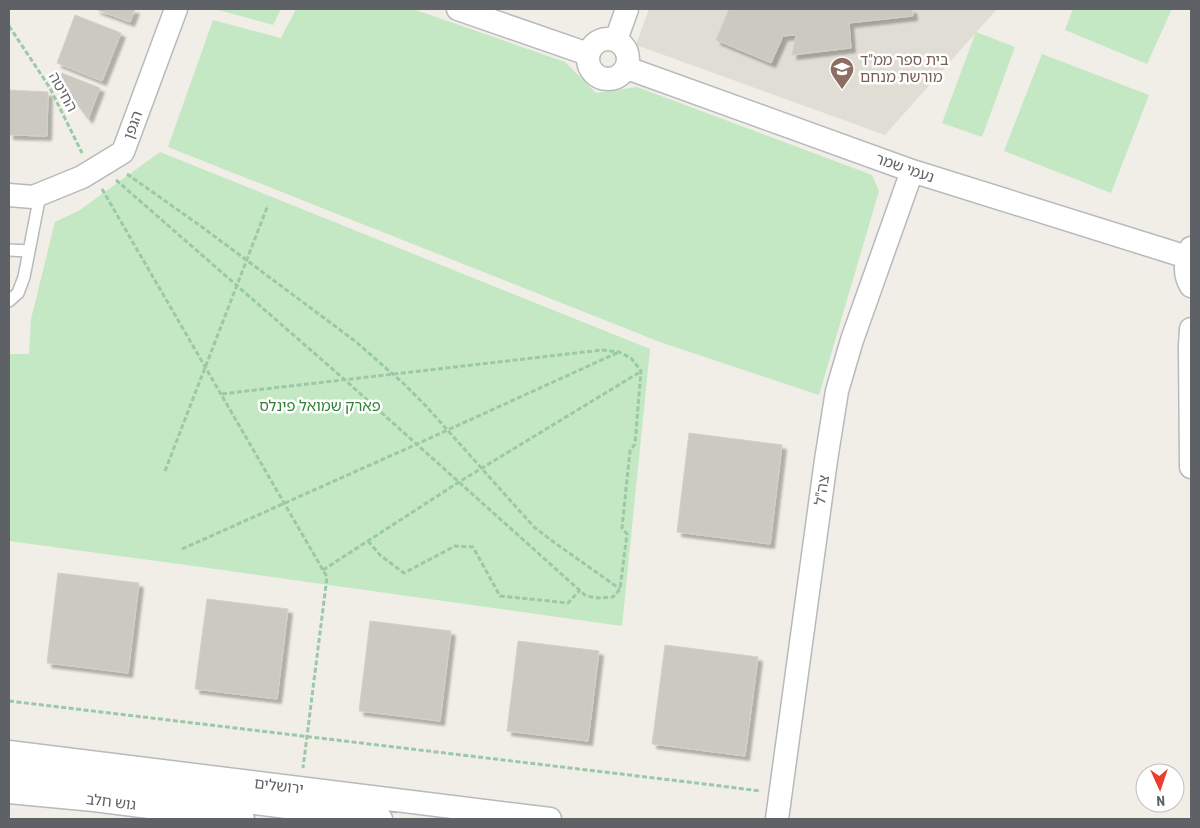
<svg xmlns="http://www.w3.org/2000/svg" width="1200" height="828" font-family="'Roboto Condensed','Noto Sans Hebrew',sans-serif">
	<defs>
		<filter id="shadow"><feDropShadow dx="4.5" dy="4.5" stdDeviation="1" flood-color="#0004"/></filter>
	</defs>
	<rect width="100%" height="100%" fill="#f0eee6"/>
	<path fill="#e0ddd4" d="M649,9h348l-112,126 -249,-90z"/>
	<path fill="#c3e8c3" d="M215,9h66l-8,16z
		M296,9h117l152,53 31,31 41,-6 235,88 7,16 -60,204 -159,-53 -492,-195 45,-127 68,18z
		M1073,9h99l-25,55 -82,-34z
		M976,32l39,15 -33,90 -40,-14z
		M1042,54l107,41 -38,98 -107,-42z
		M160,152l490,197 -28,277 -428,-60 -185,-25v-187h20l2,-35 24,-97 25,-12z"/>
	<path fill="#ccc9c3" stroke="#d5d0c4" filter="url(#shadow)" d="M95,9h40l-5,13z
		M729,9h183l1,7 -64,7 2,25 -59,7 4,-20 -13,1 -12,27 -55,-23z
		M75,15l46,18 -19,48 -45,-18z
		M62,73l38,15 -12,31 -27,-37z
		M9,90l39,2 -1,44 -38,-1z
		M689,433l93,12 -12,99 -93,-12z
		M58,573l81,10 -11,90 -81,-10z
		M207,599l81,10 -11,90 -82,-10z
		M370,621l81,10 -11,90 -81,-10z
		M518,641l81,10 -11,90 -81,-10z
		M665,645l93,12 -13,99 -93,-12z"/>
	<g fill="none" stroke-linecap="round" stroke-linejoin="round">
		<defs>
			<path id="service" d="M9,250l20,1
				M9,301l9,-8 6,-16 16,-82"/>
			<path id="minor" d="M458,9l130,45
				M588 59a20 20 0 1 1 40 0a20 20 0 1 1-40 0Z
				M616,40l11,-31
				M627,68l285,103 275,86
				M9,195l24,2 49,-20 41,-25 53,-143
				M1191,248c-6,13 -8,25 0,38
				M1191,329l-1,17 1,121
				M9,752l541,67
				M9,772l372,47
				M9,792l85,8 149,19
				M777,819l49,-359 11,-69 15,-51 60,-169"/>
		</defs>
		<use href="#service" stroke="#b6b9bd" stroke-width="14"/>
		<use href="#minor" stroke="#b6b9bd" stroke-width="25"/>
		<path stroke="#9bc9a8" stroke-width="3" stroke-dasharray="5 2.5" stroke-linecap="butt" d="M9,26l41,62 32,65
			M127,174l75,53 153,114 48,42 22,22 109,122 21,16 65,46
			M116,180l229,200 241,216 12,2 15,-1 7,-8 7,-55 -5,-6 8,-77 5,-7 6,-73 -10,-13 -12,-6 -17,-2 -381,44
			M102,189l225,388 -24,191
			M165,471l103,-266
			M368,541l12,14 24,18 51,-27 18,1 27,49 68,7 12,-13
			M182,549l235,-105 202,-92
			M323,570l136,-88 181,-110
			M9,701l704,84 47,6"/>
		<use href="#service" stroke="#fff" stroke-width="11"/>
		<use href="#minor" stroke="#fff" stroke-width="22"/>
	</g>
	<defs>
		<symbol id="school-pin" viewBox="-11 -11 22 30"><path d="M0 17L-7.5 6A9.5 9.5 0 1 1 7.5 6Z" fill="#8d6e63" stroke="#fff"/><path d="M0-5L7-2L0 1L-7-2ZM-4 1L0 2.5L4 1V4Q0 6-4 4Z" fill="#fff"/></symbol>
	</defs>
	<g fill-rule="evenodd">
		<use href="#school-pin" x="828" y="55" width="28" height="38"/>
	</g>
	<g text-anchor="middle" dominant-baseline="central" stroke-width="5" stroke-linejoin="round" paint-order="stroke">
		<g font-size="15" fill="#785e54" stroke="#fff" text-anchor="start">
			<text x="860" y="60">בית ספר ממ"ד<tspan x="860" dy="17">מורשת מנחם</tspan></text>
		</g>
		<g font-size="15" fill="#5e6267" stroke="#fff">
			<text transform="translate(63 92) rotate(61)">החיטה</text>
			<text transform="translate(133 125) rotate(-70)">הגפן</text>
			<text transform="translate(905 168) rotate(19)">נעמי שמר</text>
			<text transform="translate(822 490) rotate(-82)">צה"ל</text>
			<text transform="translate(279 786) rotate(7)">ירושלים</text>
			<text transform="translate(111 802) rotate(7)">גוש חלב</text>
		</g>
		<g font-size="15" fill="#328136" stroke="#fff">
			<text x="320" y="406">פארק שמואל פינלס</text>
		</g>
	</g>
	<rect width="1200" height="828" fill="none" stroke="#5e6267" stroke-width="20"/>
	<g transform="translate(1160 788) rotate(177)"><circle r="24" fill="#ffffff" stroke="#bfc0c2"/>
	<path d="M0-4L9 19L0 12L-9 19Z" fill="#eb3e31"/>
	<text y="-8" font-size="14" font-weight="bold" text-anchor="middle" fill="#5e6267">N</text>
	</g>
</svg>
